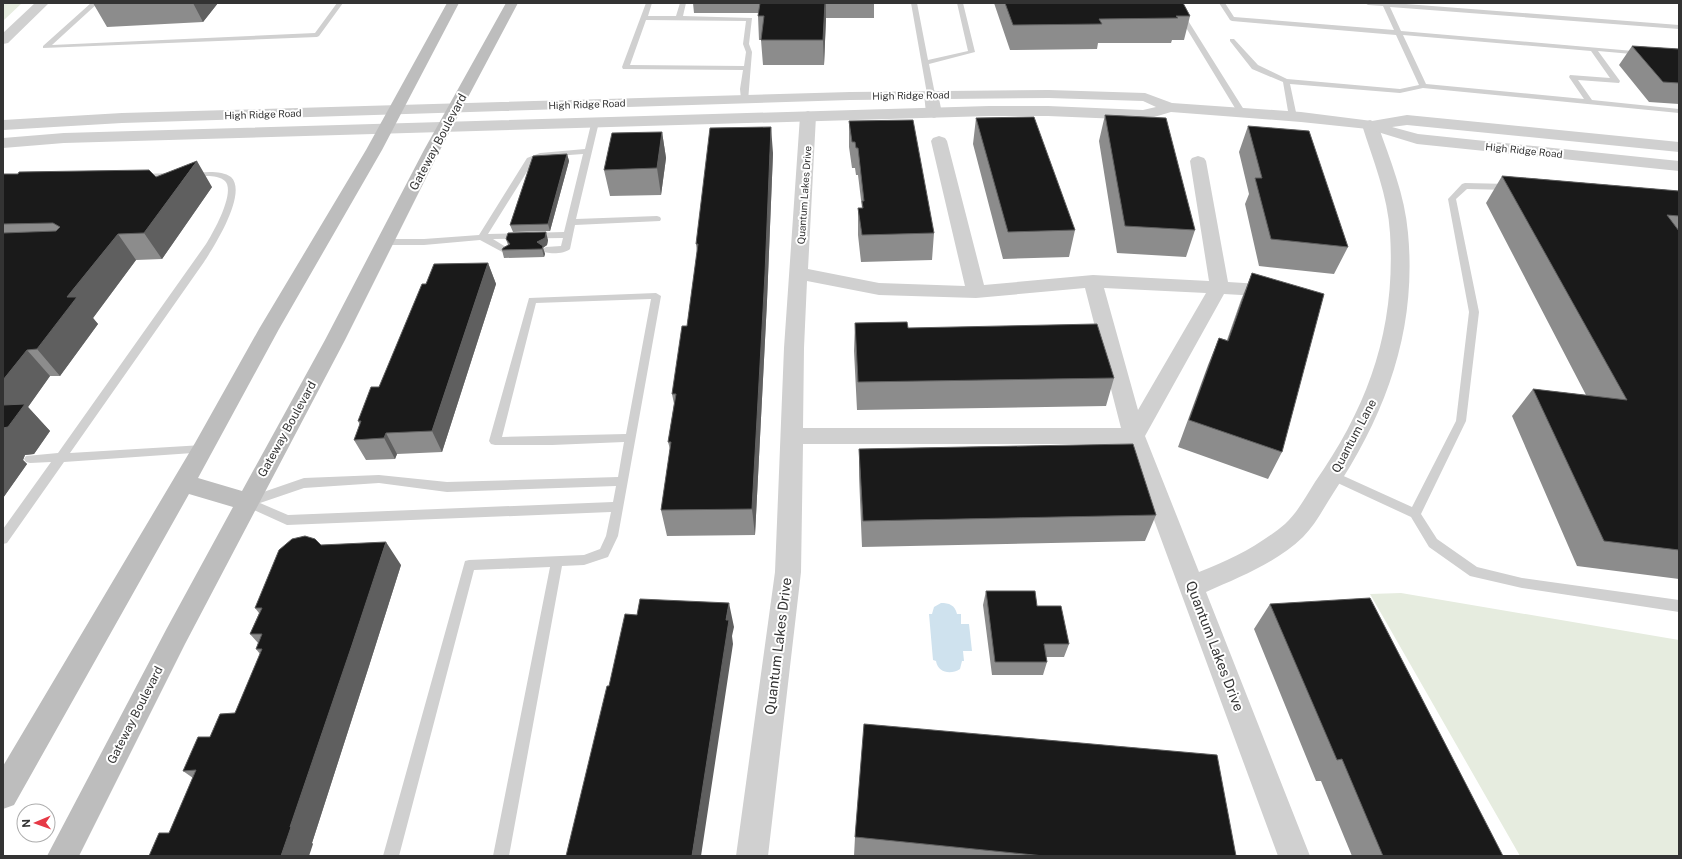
<svg xmlns="http://www.w3.org/2000/svg" width="1682" height="859" font-family="'Public Sans',sans-serif">
	<rect width="100%" height="100%" fill="#fff"/>
	<path fill="#e6ecdf" d="M3,3h19l-19,18z
		M1401,593l278,47v216h-159l-150,-262z"/>
	<path fill="#cfe2ee" d="M941,603c8,0 14,2 16,11h4v10h8l3,27h-9l1,10h-2l-2,8c-9,6 -22,4 -24,-8l-3,-1 -4,-46h3l2,-7z"/>
	<g fill="none" stroke-linecap="round" stroke-linejoin="round">
		<path fill="#d0d0d0" fill-rule="evenodd" d="M91,3h7l-46,42 263,-12 22,-30h6l-24,33 -2,1 -274,11v-2z
			M646,3h6l-4,13h28l4,-13h6l-3,13 69,2 -3,26 3,8 -4,49h-3l-4,-2 -1,-10 3,-19 -120,-1 -1,-2zM646,20l100,1 -3,23 3,8 -2,14 -114,-1z
			M911,3h6l11,57 40,-9 -11,-48h6l12,49 -46,12 6,30 -4,2 -4,-2z
			M1171,3h6l69,110 -1,2h-6l-1,-2z
			M1219,3h6l9,14 160,13 -11,-24 -15,-1 -3,-2h28l286,22v4l-289,-22 11,24 244,21v2l-2,1 -45,-4 22,30 -1,2 -41,-3 14,20 87,9v4l-256,-25 -23,5 -110,-9 7,33 -4,2 -4,-2 -6,-35 -31,-13 -22,-28v-2h4l24,26 29,14 113,10 19,-4 -23,-50 -164,-14 -2,-1zM1403,35l188,16 19,27 -40,-3 -1,2 15,22 -158,-15z
			M592,120h3l4,2 -23,97 81,-3 3,1 1,2 -1,2 -85,4 -5,24c-5,5 -24,6 -29,1l5,-3 15,-1 2,-8 -70,1 16,10 2,2 -5,3 -26,-14 -56,5h-38l-5,-3 5,-3h38l55,-4 48,-77 13,-5 45,-4zM583,154l-19,78 -76,2 45,-72 9,-5z
			M210,172c7,0 16,1 21,5 17,16 -17,70 -27,85l-134,191 133,-8 4,1 2,3 -2,3 -143,10 -57,81 -4,1v-15l48,-67 -21,1 -4,-1 -2,-3 2,-3 32,-3 148,-209c7,-11 30,-52 19,-63 -4,-4 -12,-5 -18,-5 -6,0 -15,3 -20,-1l4,-2z
			M174,173h3l1,2 -1,2 -37,1 -4,-2 4,-2z
			M1465,183l45,1 4,3 -4,3 -43,-1 -11,10 23,113 -13,109 -45,93 16,25 40,28 45,11 157,22v12l-157,-24 -52,-12 -41,-29 -18,-30 -82,-38 -2,-3 2,-3 4,-1 4,1 75,34 44,-86 13,-109 -21,-113 14,-15z
			M656,293l5,3 -43,240 -10,21 -24,8 -22,1 -53,290h-16l57,-289 -76,3 -75,286h-16l82,-295 4,-1 115,-5 16,-6 6,-13 5,-24 -324,13 -44,-20 -2,-3 2,-3 61,-21 75,-3 68,7 171,-5 6,-35 -72,3h-57l-4,-1 -2,-3 40,-143zM651,299l-25,135 -124,3 34,-134zM379,483l68,9 169,-6 -3,16 -325,13 -28,-12 44,-15z"/>
		<path fill="#d0d0d0" fill-rule="evenodd" d="M35,3h14l-41,40 -5,1v-11z
			M931,90l5,1 2,3 4,19 -3,3 -5,2 -5,-2 -3,-3 -2,-19 2,-3z
			M808,111l5,2 3,3 -8,153 71,14 86,3 -34,-145 2,-3 6,-2 6,2 2,3 37,144 109,-10 116,6 -19,-120 2,-3 6,-2 6,2 2,3 22,121 47,3 7,2 3,4 -3,4 -7,2 -51,-3 -79,142 54,136c30,-11 61,-27 86,-48 13,-12 21,-28 30,-42 54,-77 81,-154 75,-249 -2,-37 -17,-73 -28,-108l3,-3 5,-2 5,2 3,3c12,35 27,70 30,108 9,96 -21,179 -74,259 -10,15 -18,32 -31,45 -27,26 -63,40 -97,55l104,264h-32l-152,-412h-323l-2,128 -33,284h-32l39,-284 9,-224 16,-232 3,-3zM807,281l72,14 97,3 109,-10 36,140h-318l1,-80zM1104,288l102,5 -68,117z"/>
		<path fill="#d0d0d0" fill-rule="evenodd" d="M1049,90l96,3 27,10 129,9 71,9 35,-6 272,27v10l-272,-27 -15,2 26,7 261,27v10l-262,-27 -49,-15 -67,-7 -130,-10 -27,8 -96,-4h-59l-925,27 -61,5v-10l61,-5 925,-27h59l95,4 13,-3 -13,-6 -94,-3 -199,2 -728,23 -119,7v-10l119,-7 728,-21z"/>
		<path fill="#bdbdbd" fill-rule="evenodd" d="M447,3h12l-77,147 -103,179 -81,149 44,13 83,-151 99,-190 82,-147h12l-78,147 -95,190 -160,304 -106,212h-32l120,-228 66,-121 -44,-13 -175,311 -11,4v-43l192,-323 64,-114 107,-179z"/>
	</g>
	<path fill="#8c8c8c" d="M93,3h125l-15,19 -96,5z
		M693,3h181v15h-48l-2,47h-61l-2,-25h-2l-1,-24v-3h-64z
		M994,3h189l7,13 -6,24h-12l-1,3h-73l-1,6 -87,1z
		M1632,46l47,3v55l-30,-2 -30,-37z
		M1105,115l90,115 -9,27 -69,-4 -18,-112z
		M976,118l99,112 -6,27 -66,2 -30,-115z
		M849,121l85,112 -2,27 -71,2 -3,-27v-27h4l-4,-33h-2l-1,-7h-3l-3,-21z
		M1248,126l100,121 -14,27 -75,-8 -14,-62 4,-10 -10,-42z
		M662,132l4,26 -5,37 -51,1 -6,-26z
		M773,153l-6,148 -12,234 -88,1 -6,-26 9,-61 -2,-7 6,-38 -2,-10 15,-68 10,-74 -1,-8z
		M567,154l2,7 -19,70 -37,1 -3,-7z
		M3,174l153,3 56,10 -50,72 -26,1 -43,58 5,6 -38,52h-10l-22,31 22,24 -16,23 -9,1 -2,5 4,4 -24,34z
		M1502,176l177,15v388l-102,-13 -65,-150 21,-27 53,6 -100,-192z
		M506,239l42,1 -1,5 -4,2 2,7 -1,3 -40,1 -2,-8 6,-5z
		M488,263l8,21 -54,168 -45,2 -2,5 -29,1 -12,-20 6,-15 -2,-4 21,-34 47,-103z
		M1252,273l30,179 -14,27 -90,-32 30,-82 11,-27 8,2 14,-40z
		M855,323l53,5 206,50 -8,28 -249,4 -3,-59z
		M859,449l297,66 -11,26 -283,6 -3,-71z
		M321,545l80,20 -32,101 -57,177 1,1 -144,-11 24,-55 -10,-7 27,-34 25,-24 25,-59 -4,-5 2,-6 -8,-9 9,-21 -4,-5z
		M986,591l83,53 -5,13h-18l1,5 -4,13h-51l-9,-70z
		M1270,604l233,252h-151l-31,-75h-5l-62,-152z
		M855,837l381,19h-382z"/>
	<path fill="#5f5f5f" d="M193,3h25l-15,19z
		M825,3h1v15l-2,47 -1,-25z
		M771,127l2,26 -6,148 -12,234 -3,-26z
		M662,132l4,26 -5,37 -4,-27z
		M567,154l2,7 -19,70 -2,-7z
		M197,161l15,26 -50,72 -18,-26z
		M546,232l2,8 -1,5 -4,3 2,6 -1,3 -2,-8 -5,-7z
		M118,234l18,26 -43,58 5,6 -38,52 -23,-27 30,-52z
		M488,263l8,21 -54,168 -10,-21z
		M27,350l23,26 -22,31 22,24 -16,23 -9,1 -2,5 4,4 -24,34v-118z
		M386,433l11,21 -2,5 -11,-21z
		M386,542l15,23 -32,101 -57,177 1,1 -4,12h-28l9,-29z
		M729,603l5,24 -2,9 1,8 -32,212h-9l34,-236z"/>
	<path fill="#1a1a1a" stroke="#5f5f5f" d="M760,3h65l-2,37h-62l3,-24h-6z
		M1005,3h178l7,13h-14l2,2 -79,1 3,5 -89,1z
		M1632,46l47,3v34l-16,-1z
		M1105,115l61,3 29,112 -70,-4z
		M1034,117l41,113 -67,2 -32,-114z
		M913,120l21,113 -72,2 -4,-27h5l-1,-7h2l-6,-53h-2l-1,-6h-3l-3,-21z
		M1248,126l61,5 39,116 -77,-8 -16,-61h7z
		M771,127l-6,147 -13,235 -91,1 10,-68h-3l8,-48h-4l10,-68h5l11,-82h-2l14,-116z
		M662,132l-5,36 -53,2 8,-37z
		M567,154l-19,70 -38,1 23,-69z
		M197,161l-53,72 -26,1 -51,63h10l-40,52 -10,1 -24,30v-147l53,-2 4,-4 -7,-4 -50,1v-50h15l1,-2 130,-2 7,7z
		M1502,176l177,15v25l-12,-1 12,16v319l-75,-9 -71,-152 94,11z
		M546,232l-1,6 -8,4 6,4 -1,3 -40,1 1,-2 7,-4 -4,-5 2,-6z
		M488,263l-56,168 -46,2 -2,5 -30,2 7,-19h-3l13,-34h8l43,-103h4l8,-20z
		M1252,273l72,21 -42,158 -93,-32 30,-82 9,3z
		M907,322l1,6 189,-4 17,54 -256,4 -3,-59z
		M25,404l-17,23 -5,1v-23z
		M1133,444l23,71 -293,6 -4,-72z
		M305,536l10,3 6,6 65,-3 -34,103 -62,182h1l-10,29h-132l10,-23h10l27,-63 -13,1 15,-34h12l10,-23 15,-1 27,-64h-6l6,-15h-12l12,-26h-7l24,-58 13,-11z
		M986,591h49l2,15h24l8,38h-25l3,18h-52z
		M1370,598l133,258h-120l-41,-97 -5,1 -67,-156z
		M640,599l89,4 -3,17h3l-37,236h-126l41,-170h2l16,-72 12,1z
		M864,724l353,31 19,101h-192l-189,-19z"/>
	<g text-anchor="middle" dominant-baseline="central" stroke-width="4" stroke-linejoin="round" paint-order="stroke">
		<g font-size="10" fill="#333" stroke="#fff">
			<text transform="translate(911 95) rotate(-1)">High Ridge Road</text>
			<text transform="translate(587 104) rotate(-2)">High Ridge Road</text>
			<text transform="translate(263 114) rotate(-2)">High Ridge Road</text>
			<text transform="translate(1524 150) rotate(6)">High Ridge Road</text>
			<text transform="translate(804 195) rotate(-86)">Quantum Lakes Drive</text>
		</g>
		<g font-size="12" fill="#333" stroke="#fff">
			<text transform="translate(438 142) rotate(-62)">Gateway Boulevard</text>
			<text transform="translate(287 429) rotate(-61)">Gateway Boulevard</text>
			<text transform="translate(1354 436) rotate(-62)">Quantum Lane</text>
			<text transform="translate(135 715) rotate(-63)">Gateway Boulevard</text>
		</g>
		<g font-size="14" fill="#333" stroke="#fff">
			<text transform="translate(778 646) rotate(-83)">Quantum Lakes Drive</text>
			<text transform="translate(1215 646) rotate(69)">Quantum Lakes Drive</text>
		</g>
	</g>
	<rect width="1682" height="859" fill="none" stroke="#333333" stroke-width="8"/>
	<g transform="translate(36 823) rotate(268)"><circle r="19" fill="#ffffff" stroke="#adadad"/>
	<path d="M0-3L7 15L0 10L-7 15Z" fill="#e63946"/>
	<text y="-6" font-size="11" font-weight="bold" text-anchor="middle" fill="#333333">N</text>
	</g>
</svg>
